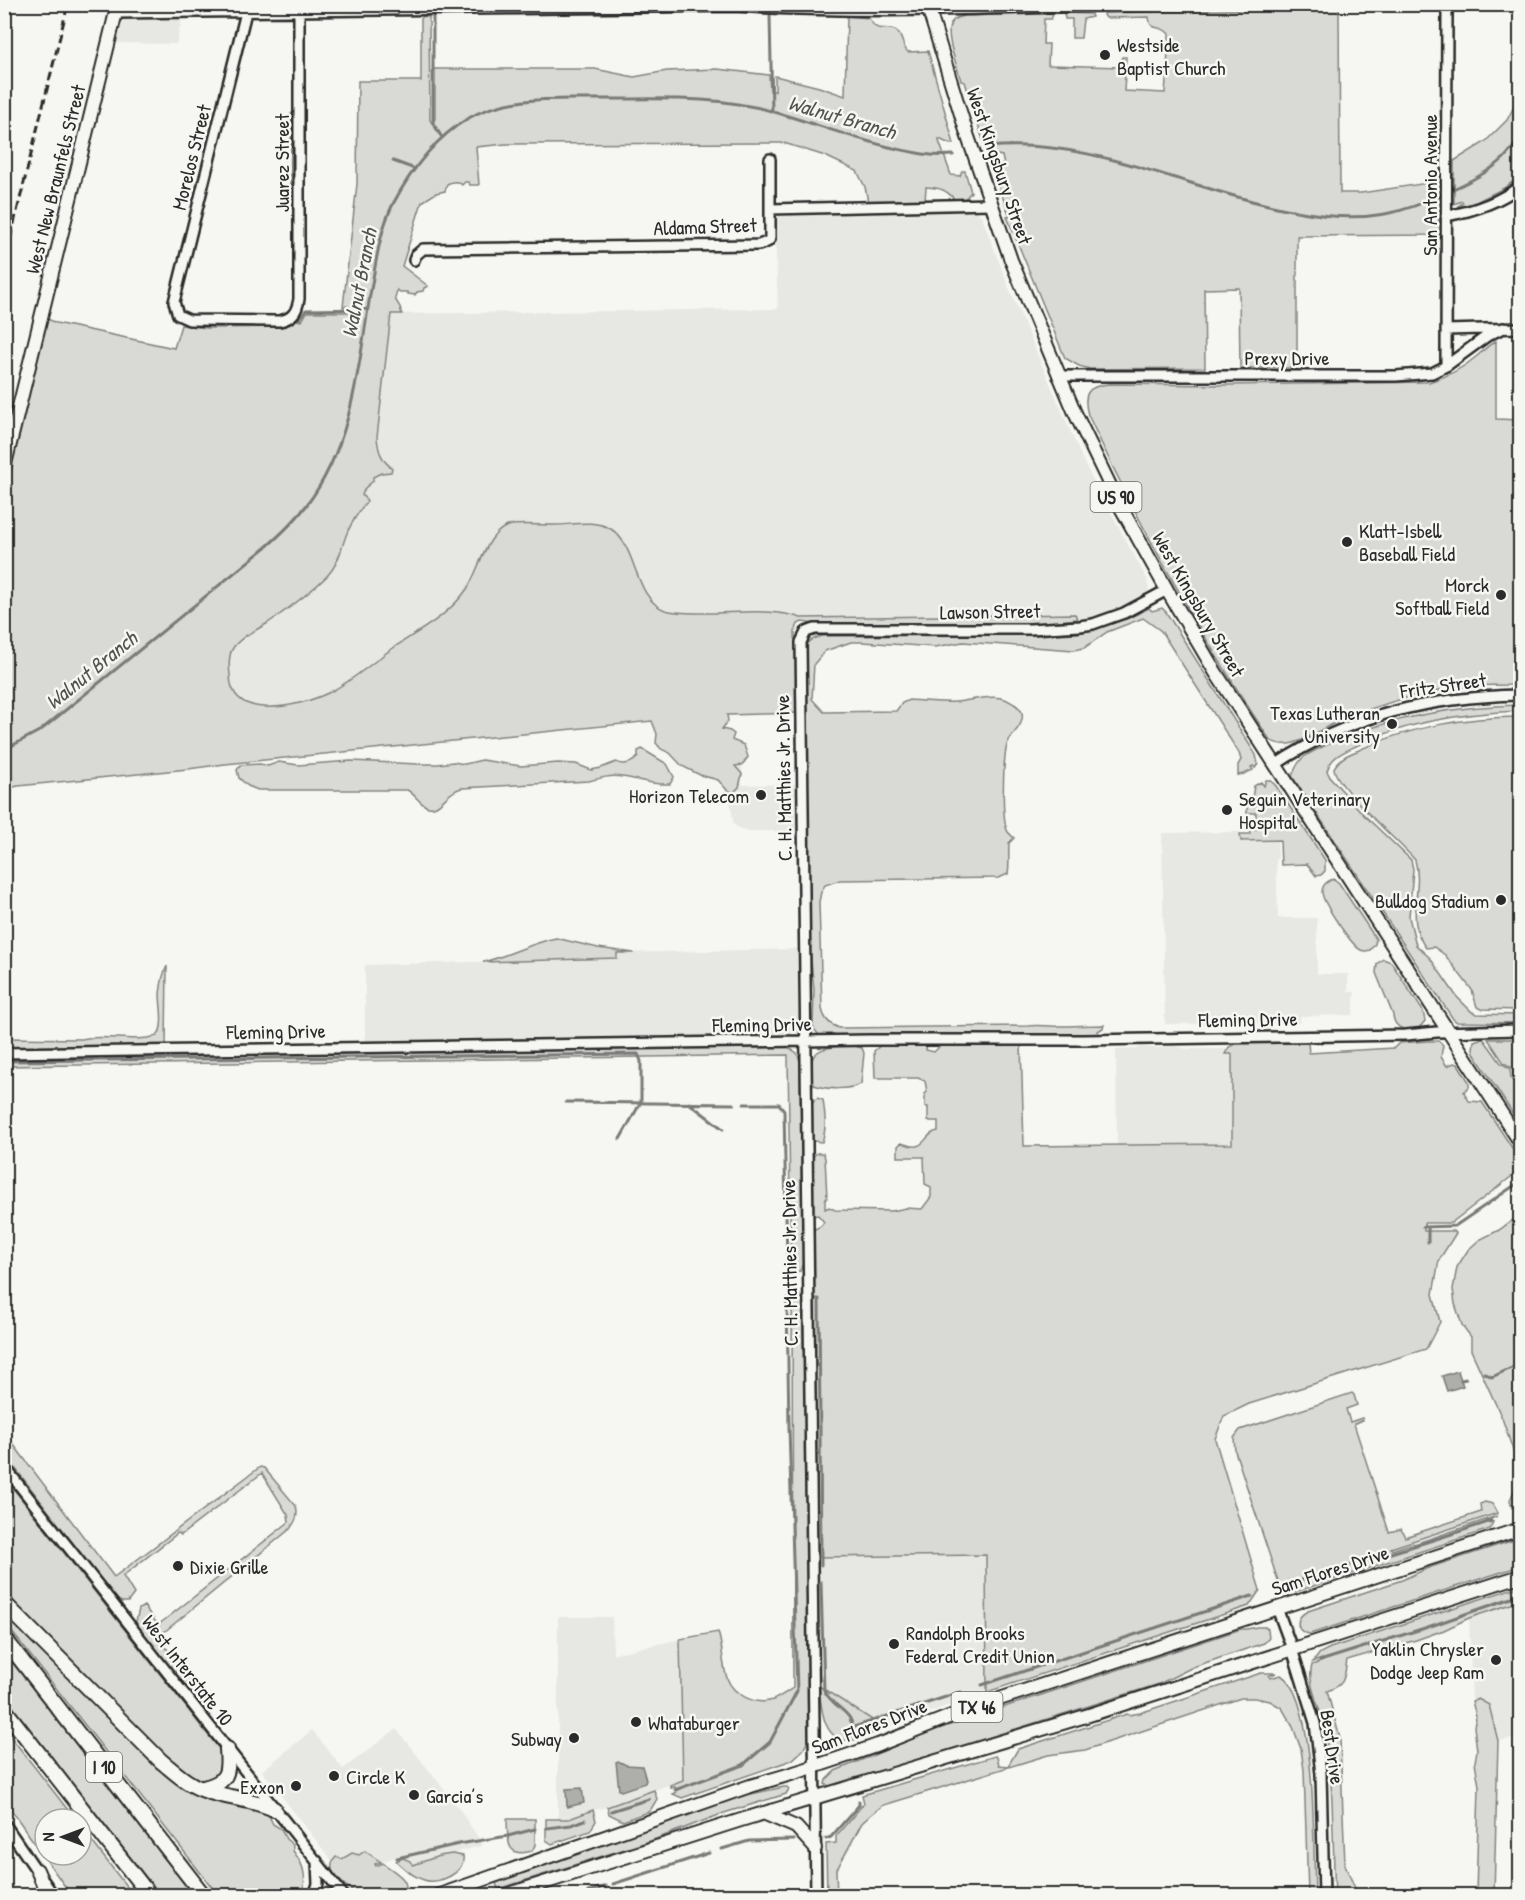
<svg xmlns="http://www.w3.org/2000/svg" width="1525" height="1900" font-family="'Patrick Hand',sans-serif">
	<rect width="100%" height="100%" fill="#f6f6f2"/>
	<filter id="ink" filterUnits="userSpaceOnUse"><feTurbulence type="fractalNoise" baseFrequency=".0167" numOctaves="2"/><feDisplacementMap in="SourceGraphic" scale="12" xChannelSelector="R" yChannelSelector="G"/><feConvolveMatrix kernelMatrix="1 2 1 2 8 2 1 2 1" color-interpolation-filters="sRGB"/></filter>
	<g filter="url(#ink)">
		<path fill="#e7e7e3" d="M182,19l-6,25 -59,-1 6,-23z
			M963,211h13l5,4 28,73 76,177 62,114 2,11 -6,6 -39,19 -45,8 -244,1 -13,-2 -4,2 -3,8 2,81 -79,2v41l24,1v28l55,-1v47h-47l-9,-2 -7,-4 -6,-34 -5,-7 -5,-4 -18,-5 -18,-9 -12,-13 -9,-4 -5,-6 1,-9 -5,-13 -427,43 -13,-116 165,-211 14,-123 387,-5 -3,-89 3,-5 5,-2z
			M1240,832l1,9 36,-1 1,19h-2l2,59h39v56h31v18h7l-2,23 -53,1v7l-135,1 -3,-191z
			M798,949v84l-4,4 -429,6v-78l252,-7v-5z
			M1141,1046l12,2 21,-2 14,3h40l-2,4 6,1v90l-115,1 -1,-95 21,-1z
			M986,1555l1,137 -102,36 -66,-42 -3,-129z
			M1520,1601v136l-22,4 -26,-40 -3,-83z
			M558,1617h54l1,37 67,-15 3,141 -76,27 -25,6 -13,6h-11z
			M396,1729l62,78 25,38 -70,20 -12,-10 -20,7 -16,-11 -6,4h-12l-5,4 -6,-2 -4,4 -70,-90 50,-41 31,39z"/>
		<path fill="#d9d9d5" stroke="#828280" stroke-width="1.5" d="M1339,7l1,186h21l80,-12 1,29 -10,5 1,3 5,-1 3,10 -1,8 -143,1v132h-57l-1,-80 -35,1 1,79 -115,1 -11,-3 -14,-8 -58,-141h3l-20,-54 14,2 -2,-9 -15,-3 -22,-71 -4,-1c-3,-13 -17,-47 -10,-58 3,-5 8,-6 13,-7l87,-3 2,2 -2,4h-7l-1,25h6l-1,21 73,2 1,-10h4l-2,34 41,2 4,-53v-6l-3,-3c-9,-6 -16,0 -17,-14l-43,1 -2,-3 1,-2z
			M1064,13l27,1 1,3 -9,2 -2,19h-9v-19h-7z
			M423,16l6,1 1,103 2,3 3,-4v-50h160l39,8 33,-6 50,-2 52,6 1,16h5v-15l44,11 26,9 2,-80 22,2c9,17 13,7 26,12 7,3 7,17 13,22l20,-1 26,93h-4l-11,-5v2l12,34 9,1 2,-5h3l6,21 -7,8h-9c-9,-11 -15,-12 -29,-13l-1,14 -57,1 -3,-15 -8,-16 -32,-15 -41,-13 -278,1 -30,3 3,38h-9l-2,-3h-3l-3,3c-4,-5 -9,-4 -15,-1l-2,7 -9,2 -14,9 -20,64 26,20 -4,2 -1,3 -6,1 -2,3 -7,-1 -1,-2h-7l-3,-2 -2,9 5,8 2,7h-11l-14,123c1,13 4,23 15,31l-1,4 -10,1 -8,4v4l-8,7 -3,7 5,6c-8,10 -15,21 -20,32 -6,15 -8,31 -20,43 -17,17 -39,33 -59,47 -11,7 -27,13 -35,25 -5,7 -4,19 -3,27 1,49 71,31 98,18 21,-10 39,-26 58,-40 29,-21 60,-34 81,-64 12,-18 20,-61 45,-64 14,-1 29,0 43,0 18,0 38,-6 56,4 26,16 23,70 54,81 10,3 22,3 33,3 32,1 73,-6 103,5l274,-4 3,5 -56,6 -207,-1 -13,-2 -4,2 -3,8 2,81 -70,2 1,6 -6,8 8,2 4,3 -2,6 12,5 4,12 -6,8 -7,1 7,8 -3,13 -5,5 -6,-1 -10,-11 -18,-5 -18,-9 -12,-13 -9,-4 -5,-6 1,-9 -5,-13 -427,43 -37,5 -170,17 -13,3v-300l41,-171 10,5 118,25 7,-23 26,3 72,-1 7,-1 10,-6 6,1 5,-9h42l1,-5 -4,-1 -3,1 14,-123 1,-103h63v-62z
			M1520,95v81l-16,12 -26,13v4l-18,5 2,-3 -4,-1 5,-3 -1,-2 -8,3v-43l31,-19 22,-22z
			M1496,341v78l24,1v265c-15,0 -30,0 -46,1 -47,3 -94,18 -137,36 -20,8 -46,32 -67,18 -69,-103 -130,-213 -182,-325 -6,-22 0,-29 21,-31l114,1 206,-3c18,-5 33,-13 48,-26 6,-5 11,-11 19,-15z
			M1149,608l3,3 10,-3 4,4 90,143 2,9 -3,4 -2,-2 -2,1 2,3 -9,4 -6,1v-10l3,-5 -2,-7 -78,-122 -18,-13 -36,14 -23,16 -10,2 -111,-8 -28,5 -73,-5h-11l-26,9 -11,13 -2,35 12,13 72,-1 6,-8 7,-3c15,1 31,3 46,2 14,-1 37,-8 50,-3 6,3 15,7 17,14 3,13 -12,21 -15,32 -4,15 -6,75 1,87 2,2 4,4 6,6l-5,5c-1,11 1,20 -1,31l-9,4 -159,2 -15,5 -4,7 -2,10 3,107c2,10 8,16 17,19l189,-2c11,-2 20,1 31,0 15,0 30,-1 45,-1l-1,3 -5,3v3l-279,1 -5,-6 -1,-4 1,-35 -5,-49 -3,-106 2,-24 -4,-160c3,-10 10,-13 19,-15l212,-1 43,-2 17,-4 34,-11z
			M1520,705v6c-55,2 -112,10 -162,34 -14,7 -27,11 -31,26l3,6 34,38 47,45 2,9 -4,48 7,28 14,13 27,39 15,15 5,2 43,1v8l-63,-1 -4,-3 -161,-243c3,-7 6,-15 12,-19 11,-8 25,-13 37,-18 58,-24 118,-33 179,-34z
			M1520,717v293l-38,-1 -5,-2 -5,-17 -27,-35 -11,-8 -8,1c-22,-30 -2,-57 -11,-88 -15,-18 -80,-73 -81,-92 5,-10 15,-14 25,-18 49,-23 108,-33 161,-33z
			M642,749l25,15 7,13 -4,7c-21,1 -30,-5 -48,-7 -11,-2 -22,1 -33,4l-127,7c-15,2 -23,25 -36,18 -8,-4 -11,-12 -19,-16h-149l-10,-4 -9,-8 -2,-8 4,-5 19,-1 8,2 11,-4 19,3 53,-4 67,3h20l15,-2 12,2 17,-4 39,6 37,-3 18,1 15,6 10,-2 15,-6c8,4 15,2 22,-5v-6z
			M1266,780h4l6,6 49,74v11l-4,4 -5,1 -9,-12 -26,1 -1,-25 -39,1 -1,-7h10v-5h6v-16h-9v-14l5,-1 2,-12 7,-4 3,4z
			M1334,879l5,4 37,56 -1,5 -5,6c-3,1 -5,2 -9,0 -9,-4 -39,-48 -39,-58 0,-7 6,-12 12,-13z
			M556,938l42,10 36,5h-17v5l-134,4c25,-6 48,-19 73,-24z
			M1383,959l8,3 32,49 2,10 -6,7c-12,3 -25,2 -26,-13l-17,-42 1,-9z
			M167,966l-1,80 -161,2v-10l77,1c24,-5 51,4 75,-3 8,-9 3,-30 3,-42 1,-10 2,-19 7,-28z
			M1483,1038l18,25 9,6 1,9 9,15v32l-45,-70 -2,-6 1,-8z
			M1488,1039h32v49l-6,-10 -2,-10 -8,-5z
			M1428,1041h11l4,4 -2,12 6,9 7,-3 4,1 11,18v5l-5,5 5,9 13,1 38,58v10l-69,53h-27v8h30l2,2 -17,27 -6,34 7,28 -14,27 -177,55 -25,12 -9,23 45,151 -11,16 -262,86 -1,-137 -170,2 -3,-327 8,-4 3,-4 -6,-7 -6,1v-59l5,-4h6l2,5 2,40 -2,2v9l4,-2 6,3 57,1 14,-3 16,1 9,-12v-10l-6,-3 -1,-27h-26v-11l3,-3c5,1 11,4 16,3 10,-3 9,-13 21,-15v-10h-10v-14h-3v-13l2,-2 -2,-11 -7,-3h-43l-1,-27 7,-6 46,-1 -1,6 8,2 7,-7 80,-1 3,102 208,-2v-90h-7l4,-7 8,-4h71l1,10 85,-5 5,-5z
			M849,1045l13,3 2,5 -3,31c-13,6 -34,6 -47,1 -4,-5 -4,-12 -3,-19 1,-21 22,-18 38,-21z
			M788,1047l9,6 3,8 3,202 -3,8 -9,2 -3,-218 -783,11 -1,-9z
			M817,1098l6,2c2,14 4,28 -1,42l-9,-1 -2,-5 -1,-32z
			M1520,1215v290l-8,3 -2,-8 10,-23 -1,-9 -17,-50 -31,-68v-13l-9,-12 -7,-21 -2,-15 4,-22 11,-17 11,-10 20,-10z
			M792,1291l5,1 6,7 6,440 -6,11 -11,10 -110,38 -9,-4 4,-2 -2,-5 -4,1 -1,-3 13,-5 -3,-141 38,-7c5,15 4,32 9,46 6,17 29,28 46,22 7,-3 14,-8 20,-12z
			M1352,1393l2,2 3,10 -11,4 4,13 12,-4 1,2 -9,4 35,108 12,-3 4,8 76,-25 -1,-8 5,-2 8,2 5,9 -107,35 1,2 21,-7 1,1 83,-28 -10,5 1,2 5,-1 -3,7 -195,63 -16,-8 -44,-133 -1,-13 6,-8z
			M4,1432l110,145 146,-110 4,1 32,38c3,10 -1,16 -6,23l-132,108 53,69 -7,2 -13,-13 -56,-70 4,-16 5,-3 14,19 131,-103 -1,-7 -26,-42 -81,62 -3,-2 -55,43 11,18 -6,8h-6l-5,-2 -112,-145z
			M4,1477l216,273 2,9 -2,15 -11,7 -14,-2 -27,-19 -163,-163z
			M1520,1538v28l-210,68c-16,-2 -15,-17 -2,-23l94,-31 26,-12z
			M1520,1586v15l-51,17 -25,12 -28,10 -69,20c-3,18 -1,25 -20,31l13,47 5,127 13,30h-23c-3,-56 0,-122 -13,-176 -4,-17 -15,-36 -10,-54l11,-4 -1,-2 -9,3 7,-9 10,-5z
			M4,1610l180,178 16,7 67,17 6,12 8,5 5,10 7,6c-1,6 1,7 5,13 7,11 9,26 3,37h-42l-5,-5 -7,5h-29l-213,-272z
			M1257,1627h8l3,2 1,9 -5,5 -71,24 -34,17 -262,82 -68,20 -4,-2 1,-4 9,-9 94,-39 312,-103h6z
			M4,1653h1l188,242h-33l-155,-198z
			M1261,1673h15l-7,3 1,2 11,-3c37,23 32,177 34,220h-7l-4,-125 -3,-21 -8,-22 -11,-19 -12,-7 -15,-3h-14l-156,52 -37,5 -164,50 -11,8 -11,10 -26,48 1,24h-10l-1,-51 10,-1v-7l28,-33 -2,-8 133,-39 2,1 2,8 9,1 10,-17 109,-35 2,1 11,-2z
			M819,1686l66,42c-10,4 -22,10 -32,12 -31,4 -32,-34 -34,-54z
			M1478,1699l11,6 9,36 -4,154h-18l3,-109 -4,-24 2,-12 -3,-23 2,-11 -4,-15z
			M4,1728l71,91h-30v36h36v-28l52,68h-62l-66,-94z
			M784,1787h3l2,2 -3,5 -62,19 -71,27 -155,49 -2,-6 45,-18 197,-68z
			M654,1790l3,9 -7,12 -27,10 -14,-7 -2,-7z
			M593,1810l3,11 -6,10 -38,13 -6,-4v-21h23z
			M507,1819h28v26l-3,6c-27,8 -24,-12 -25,-32z
			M365,1851l16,11 -6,2 1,2 7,-3c6,5 15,10 20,16 14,18 -25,17 -32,16v-5l-3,-1 -5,6c-13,-5 -42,-22 -27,-38l6,2 10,-6 7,2z
			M452,1854l11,2c3,17 -25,29 -39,24 -11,-3 -20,-12 -28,-19l7,-3 7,3 3,4 26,-9z"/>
		<path fill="#aeaeab" stroke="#7a7a78" stroke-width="1.5" d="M1458,1371l5,15 -16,5 -5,-15z
			M618,1761l8,4 16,1 4,14 -1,3 -24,8 -2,-1 -3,-28z
			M582,1788l2,15 -17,4 -1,-18z"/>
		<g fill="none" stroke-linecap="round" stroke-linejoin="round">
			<path stroke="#7a7a78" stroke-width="3" d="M770,16l2,95
				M433,17v106l8,13
				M989,147c94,-10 189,37 279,58 38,9 77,16 117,9 21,-4 40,-11 59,-21 19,-8 44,-20 59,-34 6,-6 12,-14 17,-21
				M393,161l22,8
				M291,196l1,-82
				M298,318l2,1 6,-9 62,-1
				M4,750l37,-20 224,-182c15,-13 29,-26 41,-42 46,-60 53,-140 64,-211 6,-31 9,-63 23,-91 18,-34 41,-65 74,-85 42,-25 95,-19 141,-20 55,0 109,-3 163,12 39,11 78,26 118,36 22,5 42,10 64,8
				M4,1061l634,-7 3,7v41l-21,37
				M566,1102l168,2
				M689,1103l34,26
				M744,1104h35l5,6 3,154
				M1423,1227l32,-1 63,-43 2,-7
				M1428,1227v15
				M816,1299h3l2,266
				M1484,1373l8,4 28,-13
				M1461,1380l5,-1
				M821,1582l3,108c9,20 33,20 28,46
				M1289,1584c68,-21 135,-40 202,-63
				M1320,1661l108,-34 92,-32
				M982,1685l270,-89
				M854,1727l107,-35
				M675,1790l68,-25 27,-23 27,-51 -8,-264 -2,-128h9
				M611,1811l38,-12
				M547,1828l24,-3 14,-5
				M826,1839l5,-2 28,-32v-4
				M722,1849l27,-8 45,-1
				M397,1858l62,-14 49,-8 27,-7
				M613,1884l96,-31
				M588,1892l18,-6
				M576,1896l2,-1"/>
			<defs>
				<path id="minor" d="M246,12l-72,290 4,13 11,5 90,1c13,-2 18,-9 20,-22v-288
					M116,13l618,-7c142,9 284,2 426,-2
					M770,159v50
					M1446,216c28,-5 52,-13 74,-30
					M414,260l2,-5 7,-6 336,-4 8,-3 3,-3v-30l221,-5
					M1446,330l74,-2
					M1446,366l1,-362
					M1058,376h338l36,-3 14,-7 41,-30 16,-8
					M1275,765c75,-50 156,-68 245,-70
					M4,1053l865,-13h215l322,-5 31,-3 83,-2
					M4,1466l340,430
					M1277,1608l15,41 23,74 6,51 3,122
					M4,1823l50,73
					M314,1896l4,-12 -1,-23
					M816,1896l-15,-1254 5,-10 9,-3h215l50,-3 13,-2 31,-11 43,-23"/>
				<path id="major" d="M927,4l40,130 44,126 64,153 44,91 48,86 49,83 304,469
					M4,468l114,-464
					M763,1813l33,14 19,21
					M37,1870l11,26
					M437,1896l313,-110c43,-12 86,-26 128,-41 34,-13 66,-27 100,-39l542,-177
					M503,1896l238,-76 348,-105 431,-139"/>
				<path id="highway" d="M4,1603l157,158c10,8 19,17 30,23 24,14 57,13 83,25
					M4,1638l200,258
					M4,1709l146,187
					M203,1788c25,-5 26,-16 24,-39"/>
			</defs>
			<use href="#minor" stroke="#2b2b2b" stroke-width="14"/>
			<use href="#major" stroke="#2b2b2b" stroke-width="16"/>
			<use href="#highway" stroke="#2b2b2b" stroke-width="18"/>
			<use href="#minor" stroke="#f6f6f2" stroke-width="9"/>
			<use href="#major" stroke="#f6f6f2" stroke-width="12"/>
			<use href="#highway" stroke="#f6f6f2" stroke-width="14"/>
			<path stroke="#2b2b2b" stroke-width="3" stroke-dasharray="9 4.5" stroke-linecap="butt" d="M4,264l64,-260"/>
		</g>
	</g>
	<g fill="#2b2b2b" stroke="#f6f6f2" stroke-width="2">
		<circle cx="1105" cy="55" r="6"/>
		<circle cx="1347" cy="542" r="6"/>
		<circle cx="1501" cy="595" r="6"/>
		<circle cx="1392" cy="724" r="6"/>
		<circle cx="761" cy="795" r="6"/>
		<circle cx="1227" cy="810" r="6"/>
		<circle cx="1501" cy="900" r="6"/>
		<circle cx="178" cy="1566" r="6"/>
		<circle cx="894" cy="1644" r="6"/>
		<circle cx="1496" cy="1660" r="6"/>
		<circle cx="636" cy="1722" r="6"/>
		<circle cx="574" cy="1738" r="6"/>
		<circle cx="334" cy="1776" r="6"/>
		<circle cx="296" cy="1786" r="6"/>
		<circle cx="414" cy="1795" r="6"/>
	</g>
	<g text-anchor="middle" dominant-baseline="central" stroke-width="5" stroke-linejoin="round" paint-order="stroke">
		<g fill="#f6f6f2" stroke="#686867" stroke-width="1.5">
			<rect x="1090.5" y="482" width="51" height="30" rx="4.5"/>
			<rect x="951.5" y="1692" width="51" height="30" rx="4.5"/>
			<rect x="86" y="1752" width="36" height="30" rx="4.5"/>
		</g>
		<g font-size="18" font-weight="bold" fill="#2b2b2b">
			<text x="1116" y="497">US 90</text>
			<text x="977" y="1707">TX 46</text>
			<text x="104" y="1767">I 10</text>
		</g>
		<g font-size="20" fill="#2b2b2b" stroke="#f6f6f2" text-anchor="start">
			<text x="1117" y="44">Westside<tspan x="1117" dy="23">Baptist Church</tspan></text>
			<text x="1359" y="530">Klatt-Isbell<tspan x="1359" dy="23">Baseball Field</tspan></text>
			<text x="1489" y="584" text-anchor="end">Morck<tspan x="1489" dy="23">Softball Field</tspan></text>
			<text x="1380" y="712" text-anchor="end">Texas Lutheran<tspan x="1380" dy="23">University</tspan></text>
			<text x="749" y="795" text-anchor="end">Horizon Telecom</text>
			<text x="1239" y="798">Seguin Veterinary<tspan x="1239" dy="23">Hospital</tspan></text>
			<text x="1489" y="900" text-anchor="end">Bulldog Stadium</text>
			<text x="190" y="1566">Dixie Grille</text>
			<text x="906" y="1632">Randolph Brooks<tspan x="906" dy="23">Federal Credit Union</tspan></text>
			<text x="1484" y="1648" text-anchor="end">Yaklin Chrysler<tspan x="1484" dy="23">Dodge Jeep Ram</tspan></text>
			<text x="648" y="1722">Whataburger</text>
			<text x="562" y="1738" text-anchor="end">Subway</text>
			<text x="346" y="1776">Circle K</text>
			<text x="284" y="1786" text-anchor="end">Exxon</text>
			<text x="426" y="1795">Garcia’s</text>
		</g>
		<g font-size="20" fill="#2b2b2b" stroke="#f6f6f2">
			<text transform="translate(191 157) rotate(-76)">Morelos Street</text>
			<text transform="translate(281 163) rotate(-90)">Juarez Street</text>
			<text transform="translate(1000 166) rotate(71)">West Kingsbury Street</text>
			<text transform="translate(55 179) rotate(-76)">West New Braunfels Street</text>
			<text transform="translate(1429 185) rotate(-90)">San Antonio Avenue</text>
			<text transform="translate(705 226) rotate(-2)">Aldama Street</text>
			<text x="1287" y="357">Prexy Drive</text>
			<text transform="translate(1199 604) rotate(60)">West Kingsbury Street</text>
			<text transform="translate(990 611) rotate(-1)">Lawson Street</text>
			<text transform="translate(1443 685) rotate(-8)">Fritz Street</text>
			<text transform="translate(783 778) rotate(-91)">C. H. Matthies Jr. Drive</text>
			<text transform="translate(1248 1019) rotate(-1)">Fleming Drive</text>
			<text transform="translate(762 1024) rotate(-1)">Fleming Drive</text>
			<text transform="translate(276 1031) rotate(-1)">Fleming Drive</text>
			<text transform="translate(789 1263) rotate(-91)">C. H. Matthies Jr. Drive</text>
			<text transform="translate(1330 1570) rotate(-18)">Sam Flores Drive</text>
			<text transform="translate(188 1670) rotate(52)">West Interstate 10</text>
			<text transform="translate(869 1726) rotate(-21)">Sam Flores Drive</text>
			<text transform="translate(1333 1747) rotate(82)">Best Drive</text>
		</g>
		<g font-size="21" font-style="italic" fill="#525251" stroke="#f6f6f2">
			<text transform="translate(842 117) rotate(16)">Walnut Branch</text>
			<text transform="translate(359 283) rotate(-79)">Walnut Branch</text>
			<text transform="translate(91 670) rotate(-39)">Walnut Branch</text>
		</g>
	</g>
	<rect width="1525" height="1900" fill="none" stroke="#f6f6f2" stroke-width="24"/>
	<rect x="12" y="12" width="1501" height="1876" fill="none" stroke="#2b2b2b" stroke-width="2" filter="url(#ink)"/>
	<g transform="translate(63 1837) rotate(270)"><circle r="28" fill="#f6f6f2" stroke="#a5a5a2" stroke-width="1.5"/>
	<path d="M0-4.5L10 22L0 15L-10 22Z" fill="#2b2b2b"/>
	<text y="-9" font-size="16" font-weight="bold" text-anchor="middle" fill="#2b2b2b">N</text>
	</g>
</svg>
